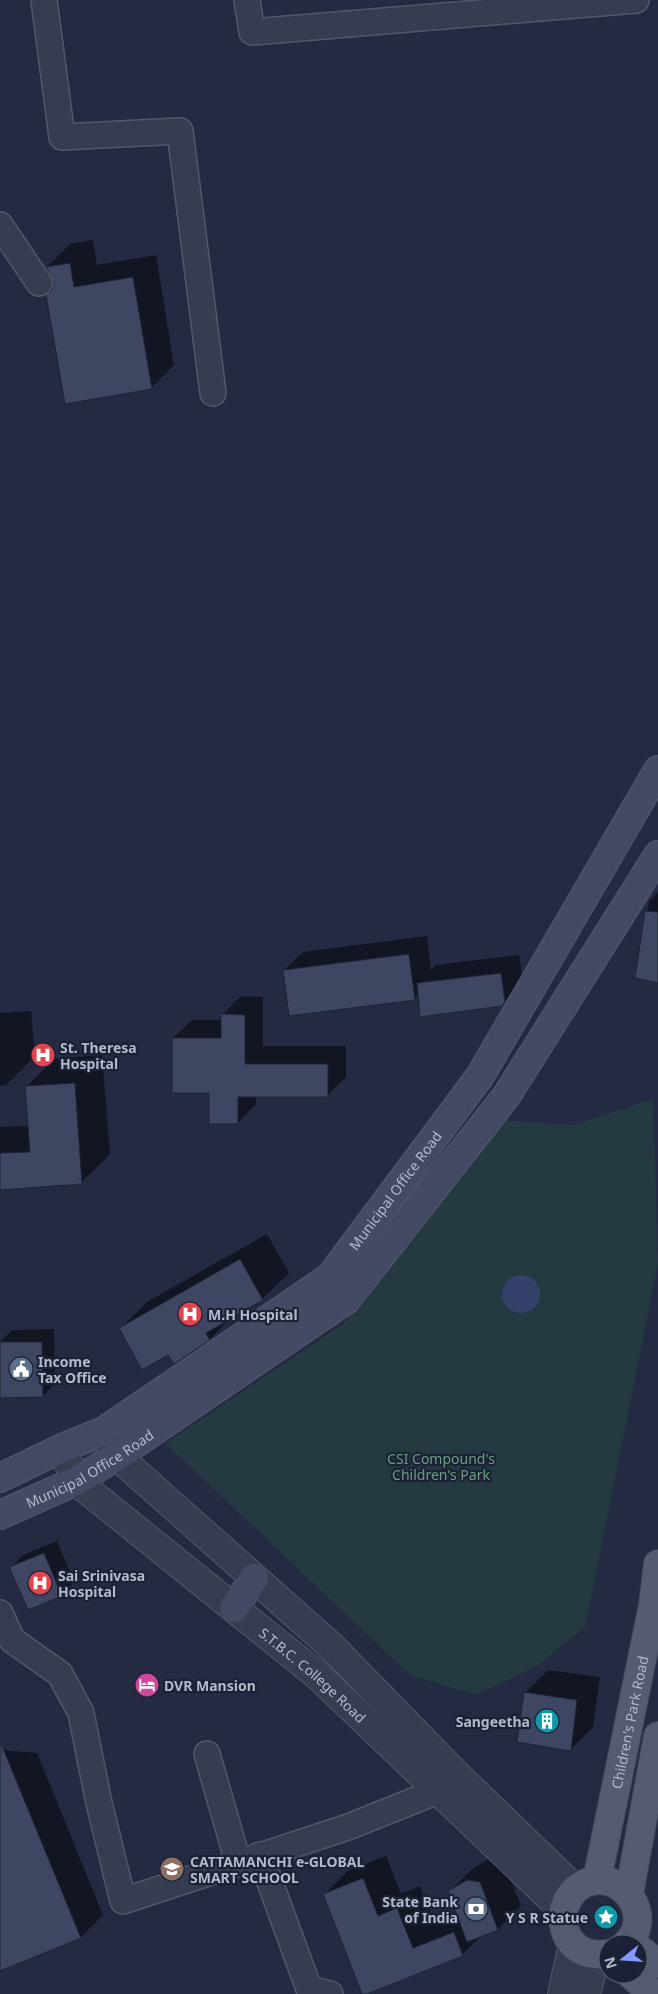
<svg xmlns="http://www.w3.org/2000/svg" width="658" height="1994" font-family="'Noto Sans',sans-serif">
	<rect width="100%" height="100%" fill="#232a41"/>
	<path fill="#253941" d="M653,1099l5,166 -73,362 -48,39 -61,29 -66,-20 -245,-232 178,-119 157,-204 73,5z"/>
	<path fill="#354168" d="M502 1294a19 19 0 1 1 38 0a19 19 0 1 1-38 0Z"/>
	<path fill="#0007" d="M93,240l4,25 59,-10 18,110 -23,23 -98,-98 2,-9 -8,-14 23,-23z
		M658,892v90l-22,-5 13,-75z
		M427,936l4,34 5,-5 83,-10 4,27 -21,23 -83,-11 -5,4 -130,-28 19,-18z
		M241,996l22,1v49h83v31l-19,19h-71v8l-18,19 -28,-31 -37,-54 19,-18h30v-5z
		M31,1011l4,45 -29,29 -6,1v-73z
		M102,1055l8,99 -28,28 -82,7v-62l30,-1 -4,-39 28,-28z
		M267,1234l22,39 -27,26 -31,18 -21,22 -36,24 -5,-10 -49,-24 27,-27z
		M54,1329l1,54 -12,13 -43,1v-55l12,-12z
		M57,1541l17,41 -12,13 -34,14 -17,-41 12,-13z
		M548,1670l52,7 -7,50 -23,23 -45,-57z
		M0,1750l37,3 66,162 -22,22 -81,33z
		M386,1856l15,38 19,-8 16,40 23,-9 -10,-25 23,-23 19,-11 12,2 18,46 -23,23 -15,5 -21,21 -98,39 -39,-100 23,-23z"/>
	<path fill="#3e4661" stroke="#1e2437" d="M70,263l4,24 59,-10 19,112 -87,15 -19,-109 6,-5 1,-8 -7,-15z
		M645,911l13,1v71l-23,-5z
		M409,954l6,46 -126,16 -6,-46z
		M501,973l4,29 -3,4 -82,11 -3,-34z
		M221,1014l24,1v49h83v33h-90v27h-29v-31h-37v-55h49z
		M75,1083l7,101 -82,6v-37l30,-1 -5,-66z
		M240,1259l23,41 -57,33 4,7 -36,24 -6,-9 -26,15 -23,-42z
		M0,1342h42l1,55 -43,1z
		M44,1553l18,43 -34,14 -19,-43z
		M524,1692l53,8 -6,51 -54,-9z
		M0,1741l81,197 -81,33z
		M363,1878l15,38 19,-8 16,40 41,-16 9,24 -96,38h-5l-39,-100z
		M467,1880l13,2 18,48 -31,12 -19,-51z"/>
	<g fill="none" stroke-linecap="round" stroke-linejoin="round">
		<defs>
			<path id="minor" d="M44,0l18,137 118,-6 33,262
				M247,0l5,32 384,-32
				M0,225l39,58
				M0,1613l12,27 48,34 21,39 18,90 24,98 225,-74 90,-36
				M207,1754l31,108
				M260,1855l49,134 21,5"/>
			<g id="tertiary">
				<path d="M106,1435l11,21 214,190 124,127 120,116"/>
				<path id="s1" d="M62,1448l14,33 241,194 246,235"/>
				<path d="M562,1994l11,-50"/>
				<path d="M586,1994l10,-39"/>
			</g>
			<g id="secondary">
				<path id="s2" d="M0,1478l62,-30 42,-17 226,-154 150,-201 178,-306"/>
				<path id="s3" d="M0,1515l76,-34 41,-25 229,-156 161,-205 151,-240"/>
				<path d="M234,1608l20,-30"/>
			</g>
			<g id="primary">
				<path id="s4" d="M597,1880l56,-275 5,-41"/>
				<path d="M629,1894l29,-158"/>
				<path d="M638,1948l20,16"/>
				<path d="M608,1954c-8,1 -15,1 -23,-2 -30,-11 -28,-58 1,-69 36,-15 70,34 40,61"/>
				<path d="M630,1974l23,20"/>
			</g>
		</defs>
		<use href="#minor" stroke="#52586b" stroke-width="28"/>
		<use href="#tertiary" stroke="#52586b" stroke-width="30"/>
		<use href="#secondary" stroke="#52586b" stroke-width="30"/>
		<use href="#primary" stroke="#404659" stroke-width="30"/>
		<use href="#minor" stroke="#373d50" stroke-width="25"/>
		<use href="#tertiary" stroke="#373d50" stroke-width="28"/>
		<use href="#secondary" stroke="#454a64" stroke-width="28"/>
		<use href="#primary" stroke="#555b70" stroke-width="28"/>
	</g>
	<defs>
		<symbol id="hospital-disc" viewBox="-11 -11 22 22"><circle r="9.5" fill="#e0444e" stroke="#1c2235"/><path d="M-5-5h3v3.5h4V-5h3V5h-3V1.5h-4V5h-3Z" fill="#fff"/></symbol>
		<symbol id="civic-disc" viewBox="-11 -11 22 22"><circle r="9.5" fill="#5c6f8a" stroke="#1c2235"/><path d="M-.6-6.5H3V-4.5H.6V-3L4-1V1h2V6H-6V1h2V-1L-.6-3ZM-1.2 2.5V6h2.4V2.5Z" fill="#fff"/></symbol>
		<symbol id="hotel-disc" viewBox="-11 -11 22 22"><circle r="9.5" fill="#d1479c" stroke="#1c2235"/><path d="M-6-4.5h1.5V1H6V5H4.5V3h-9V5H-6ZM-4 0a1.8 1.8 0 1 1 3.6 0ZM.5 0V-2.5h3Q6-2.5 6 0Z" fill="#fff"/></symbol>
		<symbol id="building-disc" viewBox="-11 -11 22 22"><circle r="9.5" fill="#0f9aa8" stroke="#1c2235"/><path d="M-4-6H4V6H1V3H-1V6H-4ZM-2.5-4.3h1.7v1.8h-1.7ZM.8-4.3h1.7v1.8H.8ZM-2.5-1h1.7V.8h-1.7ZM.8-1h1.7V.8H.8Z" fill="#fff"/></symbol>
		<symbol id="school-disc" viewBox="-11 -11 22 22"><circle r="9.5" fill="#8d6e63" stroke="#1c2235"/><path d="M0-5L7-2L0 1L-7-2ZM-4 1L0 2.5L4 1V4Q0 6-4 4Z" fill="#fff"/></symbol>
		<symbol id="bank-disc" viewBox="-11 -11 22 22"><circle r="9.5" fill="#5c6f8a" stroke="#1c2235"/><path d="M-6-4H6V4H-6ZM0-2.3a2.3 2.3 0 1 0 0 4.6a2.3 2.3 0 1 0 0-4.6Z" fill="#fff"/></symbol>
		<symbol id="sight-disc" viewBox="-11 -11 22 22"><circle r="9.5" fill="#0f9aa8" stroke="#1c2235"/><path d="M0-6L1.8-2.2L6-1.7L2.9 1.2L3.7 5.4L0 3.3L-3.7 5.4L-2.9 1.2L-6-1.7L-1.8-2.2Z" fill="#fff"/></symbol>
	</defs>
	<g fill-rule="evenodd">
		<use href="#hospital-disc" x="29" y="1041" width="28" height="28"/>
		<use href="#hospital-disc" x="176" y="1300" width="28" height="28"/>
		<use href="#civic-disc" x="7" y="1355" width="28" height="28"/>
		<use href="#hospital-disc" x="26" y="1569" width="28" height="28"/>
		<use href="#hotel-disc" x="133" y="1671" width="28" height="28"/>
		<use href="#building-disc" x="533" y="1707" width="28" height="28"/>
		<use href="#school-disc" x="158" y="1855" width="28" height="28"/>
		<use href="#bank-disc" x="462" y="1895" width="28" height="28"/>
		<use href="#sight-disc" x="592" y="1903" width="28" height="28"/>
	</g>
	<g text-anchor="middle" dominant-baseline="central" stroke-width="4.5" stroke-linejoin="round" paint-order="stroke">
		<g font-size="14" font-weight="bold" fill="#b3b8cb" stroke="#1c2235" text-anchor="start">
			<text x="60" y="1047">St. Theresa<tspan x="60" dy="16">Hospital</tspan></text>
			<text x="208" y="1314">M.H Hospital</text>
			<text x="38" y="1361">Income<tspan x="38" dy="16">Tax Office</tspan></text>
			<text x="58" y="1575">Sai Srinivasa<tspan x="58" dy="16">Hospital</tspan></text>
			<text x="164" y="1685">DVR Mansion</text>
			<text x="530" y="1721" text-anchor="end">Sangeetha</text>
			<text x="190" y="1861">CATTAMANCHI e-GLOBAL<tspan x="190" dy="16">SMART SCHOOL</tspan></text>
			<text x="458" y="1901" text-anchor="end">State Bank<tspan x="458" dy="16">of India</tspan></text>
			<text x="588" y="1917" text-anchor="end">Y S R Statue</text>
		</g>
		<g font-size="14" fill="#b3b8cb" stroke="#1c2235">
			<text stroke="none"><textPath href="#s2" startOffset="496">Municipal Office Road</textPath></text>
			<text stroke="none"><textPath href="#s3" startOffset="101">Municipal Office Road</textPath></text>
			<text stroke="none"><textPath href="#s1" startOffset="342">S.T.B.C. College Road</textPath></text>
			<text stroke="none"><textPath href="#s4" startOffset="161">Children's Park Road</textPath></text>
		</g>
		<g font-size="14" fill="#699e7f" stroke="#1c2235">
			<text x="441" y="1458">CSI Compound's<tspan x="441" dy="16">Children's Park</tspan></text>
		</g>
	</g>
	<g transform="translate(623 1959) rotate(253)"><circle r="24" fill="#1c2235" stroke="#585e71"/>
	<path d="M0-4L9 19L0 12L-9 19Z" fill="#849cff"/>
	<text y="-8" font-size="14" font-weight="bold" text-anchor="middle" fill="#b3b8cb">N</text>
	</g>
</svg>
